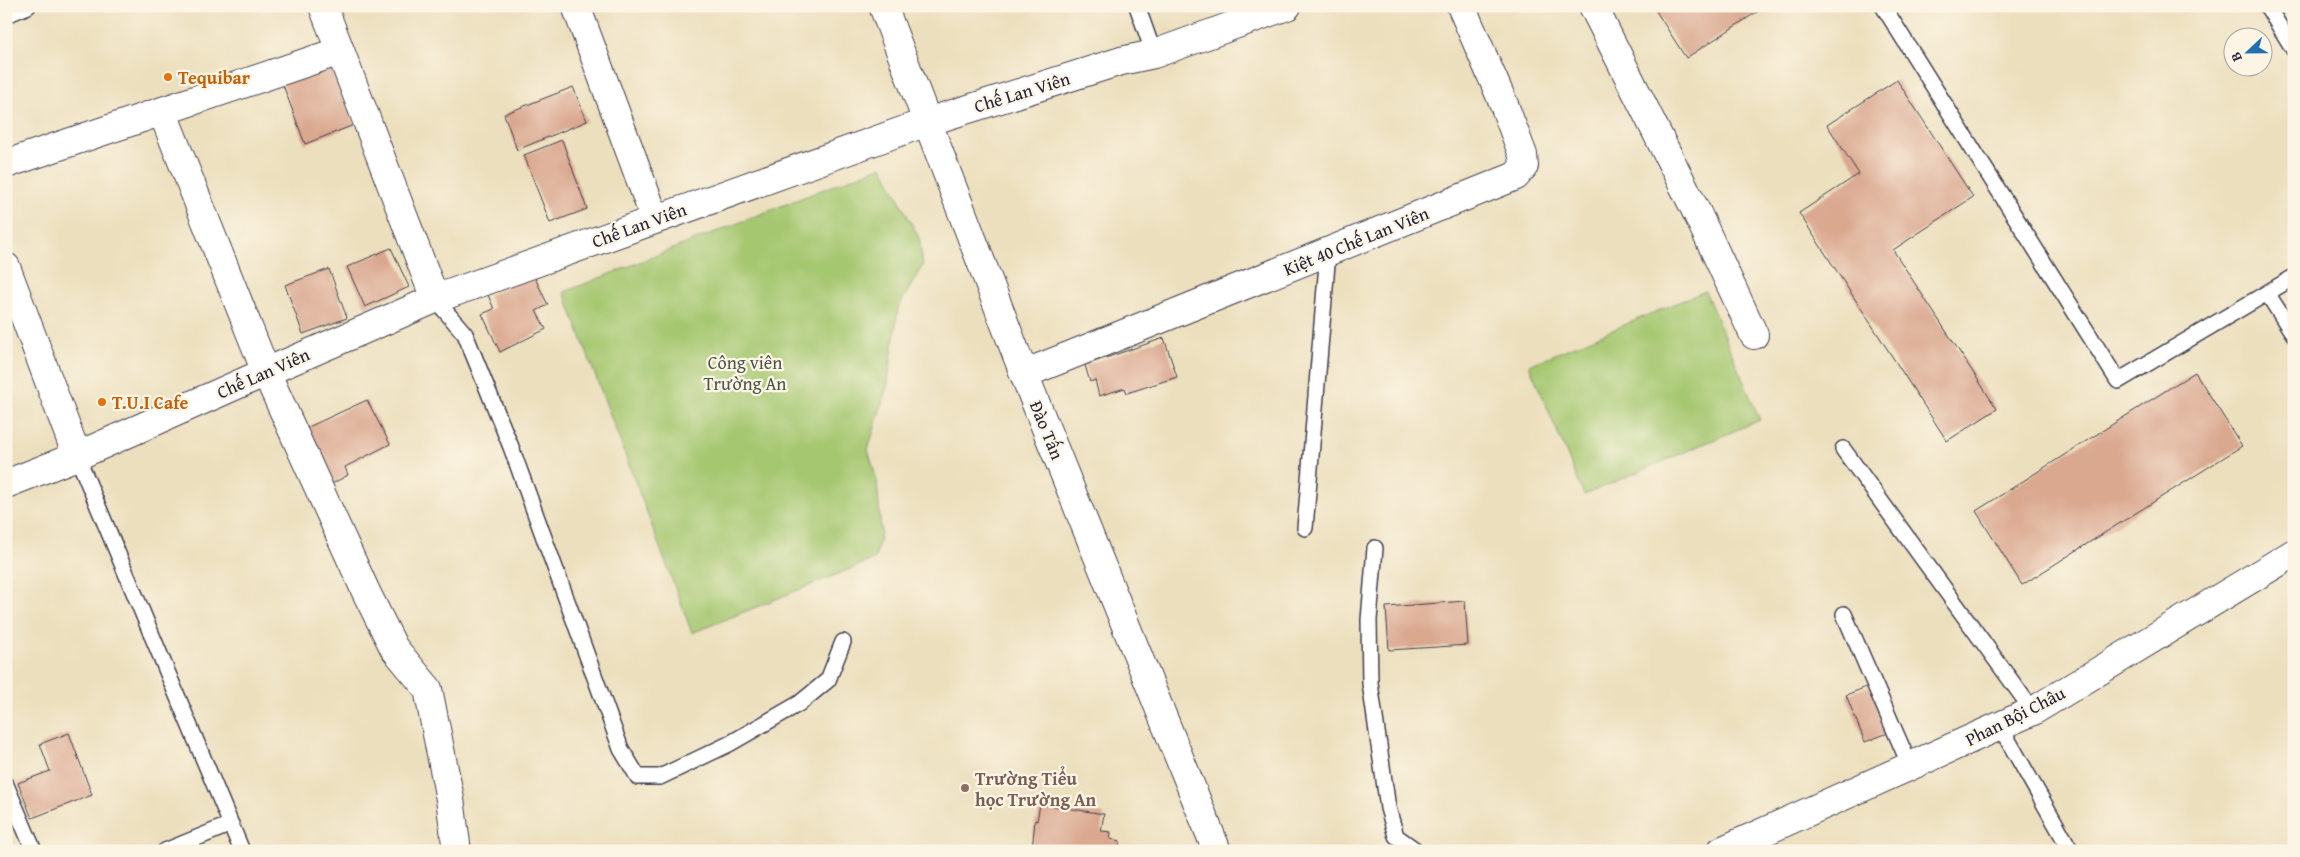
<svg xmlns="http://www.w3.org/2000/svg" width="2300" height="857" font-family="'Gentium Book Plus',serif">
	<rect width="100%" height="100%" fill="#fcf5e5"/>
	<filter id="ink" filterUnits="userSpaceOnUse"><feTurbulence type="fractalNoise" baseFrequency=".02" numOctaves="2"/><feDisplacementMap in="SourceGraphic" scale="10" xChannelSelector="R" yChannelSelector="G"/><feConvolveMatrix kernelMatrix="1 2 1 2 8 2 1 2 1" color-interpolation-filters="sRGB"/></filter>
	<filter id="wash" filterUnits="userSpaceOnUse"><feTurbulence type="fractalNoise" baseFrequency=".0096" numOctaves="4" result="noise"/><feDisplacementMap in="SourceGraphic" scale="20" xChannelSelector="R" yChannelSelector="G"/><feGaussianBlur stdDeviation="1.12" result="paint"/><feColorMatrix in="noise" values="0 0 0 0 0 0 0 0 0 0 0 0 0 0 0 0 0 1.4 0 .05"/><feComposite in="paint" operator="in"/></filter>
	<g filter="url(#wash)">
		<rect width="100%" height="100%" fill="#ecdfbd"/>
		<path fill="#a5c770" stroke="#647456" d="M882,166l37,72 4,27 -25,43 -10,75 -20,67 9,31 4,51 -6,27 -183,74 -128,-341z
			M1705,291l55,129 -176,75 -55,-130z"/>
		<g id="blocks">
			<path fill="#daa78f" d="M1656,6h110l-80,52 -32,-50z
				M329,59l25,66 -49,19 -25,-67z
				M1897,80l76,117 -80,53 104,159 -50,32 -148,-228 60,-39 -32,-49z
				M573,87l14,34 -70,29 -13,-36z
				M562,140l25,69 -37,14 -26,-68z
				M391,248l18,39 -44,20 -18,-40z
				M329,269l18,49 -44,16 -18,-49z
				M534,276l14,29 -12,6 10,18 -46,23 -18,-38 12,-5 -6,-14z
				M1164,338l13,39 -50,16 -2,-5 -26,8 -4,-16 -5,2 -5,-17z
				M2195,372l47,74 -220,139 -46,-74z
				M367,400l23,44 -45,23 3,8 -22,12 -22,-58z
				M1465,601l3,44 -79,5 -3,-43z
				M1874,684l19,47 -28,11 -19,-47z
				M69,733l23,62 -60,23 -14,-35 32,-12 -10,-27z
				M1040,804l64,10 -3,17 10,1 -1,7 10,2 -2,10 -86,-2 3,-29 2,1z"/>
		</g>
	</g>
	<g filter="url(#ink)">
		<use href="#blocks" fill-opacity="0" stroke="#403e4e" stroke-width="1"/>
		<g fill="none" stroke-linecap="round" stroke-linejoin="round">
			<defs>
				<path id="service" d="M1137,6l17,48
					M1883,6l235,375 176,-104
					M2267,6l27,44
					M6,15l22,-9
					M2267,293l27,42
					M435,299l30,35 46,113 110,302 17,28h22l69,-33 71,-41 28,-23 15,-38
					M1843,449l190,262
					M77,456l165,395
					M1305,528l23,-276
					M1375,548l-6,72 1,63 18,125 8,28 21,15
					M1844,614l66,152
					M2000,726l71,125
					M6,785l28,66
					M165,851l66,-27"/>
				<path id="minor" d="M323,6l112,293
					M576,6l79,213
					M1593,6l105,209 56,120
					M162,111l104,261 100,220 28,56 34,41 22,110 7,52
					M6,164l334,-113
					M6,267l71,189
					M1024,374l492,-198 8,-10 -1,-11 -20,-53 -42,-96
					M6,484l71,-28 189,-84 169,-73 492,-177 194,-61 33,-7 133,-48"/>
				<path id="tertiary" d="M883,6l141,368 193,477
					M1721,851l312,-140 261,-158"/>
			</defs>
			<use href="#service" stroke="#403e4e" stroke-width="18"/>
			<use href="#minor" stroke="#403e4e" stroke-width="30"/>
			<use href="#tertiary" stroke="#403e4e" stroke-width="30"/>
			<use href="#service" stroke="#fff" stroke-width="15"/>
			<use href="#minor" stroke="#fff" stroke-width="28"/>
			<use href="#tertiary" stroke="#fff" stroke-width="28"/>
		</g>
	</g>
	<g fill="#e8710a" stroke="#fcf5e5" stroke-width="2">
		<circle cx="168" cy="77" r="5"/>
		<circle cx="102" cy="402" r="5"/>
	</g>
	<circle fill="#8d6e63" stroke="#fcf5e5" stroke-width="2" cx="965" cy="788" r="5"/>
	<g text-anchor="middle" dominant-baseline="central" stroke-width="4.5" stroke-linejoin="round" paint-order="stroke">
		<g font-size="18" font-weight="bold" fill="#c56008" stroke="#fcf5e5" text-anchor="start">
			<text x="178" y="77">Tequibar</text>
			<text x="112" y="402">T.U.I Cafe</text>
		</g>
		<g font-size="18" fill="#22223b" stroke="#fcf5e5">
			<text transform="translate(1022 92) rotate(-17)">Chế Lan Viên</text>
			<text transform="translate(639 225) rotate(-20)">Chế Lan Viên</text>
			<text transform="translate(1356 241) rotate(-22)">Kiệt 40 Chế Lan Viên</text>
			<text transform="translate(263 373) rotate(-24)">Chế Lan Viên</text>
			<text transform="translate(1047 430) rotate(68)">Đào Tấn</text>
			<text transform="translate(2015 716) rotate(-27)">Phan Bội Châu</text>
		</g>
		<g font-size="18" fill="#49544b" stroke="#fcf5e5">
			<text x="745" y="362">Công viên<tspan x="745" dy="21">Trường An</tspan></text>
		</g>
		<g font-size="18" font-weight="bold" fill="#785e54" stroke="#fcf5e5" text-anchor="start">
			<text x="975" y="778">Trường Tiểu<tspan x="975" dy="21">học Trường An</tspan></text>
		</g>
	</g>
	<rect width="2300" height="857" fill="none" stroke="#fcf5e5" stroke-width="25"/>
	<g transform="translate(2248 52) rotate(248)"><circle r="24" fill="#fcf5e5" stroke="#a5a1a1"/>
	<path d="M0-4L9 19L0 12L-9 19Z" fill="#1f6fb2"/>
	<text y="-8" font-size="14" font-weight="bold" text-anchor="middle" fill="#22223b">B</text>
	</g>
</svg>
